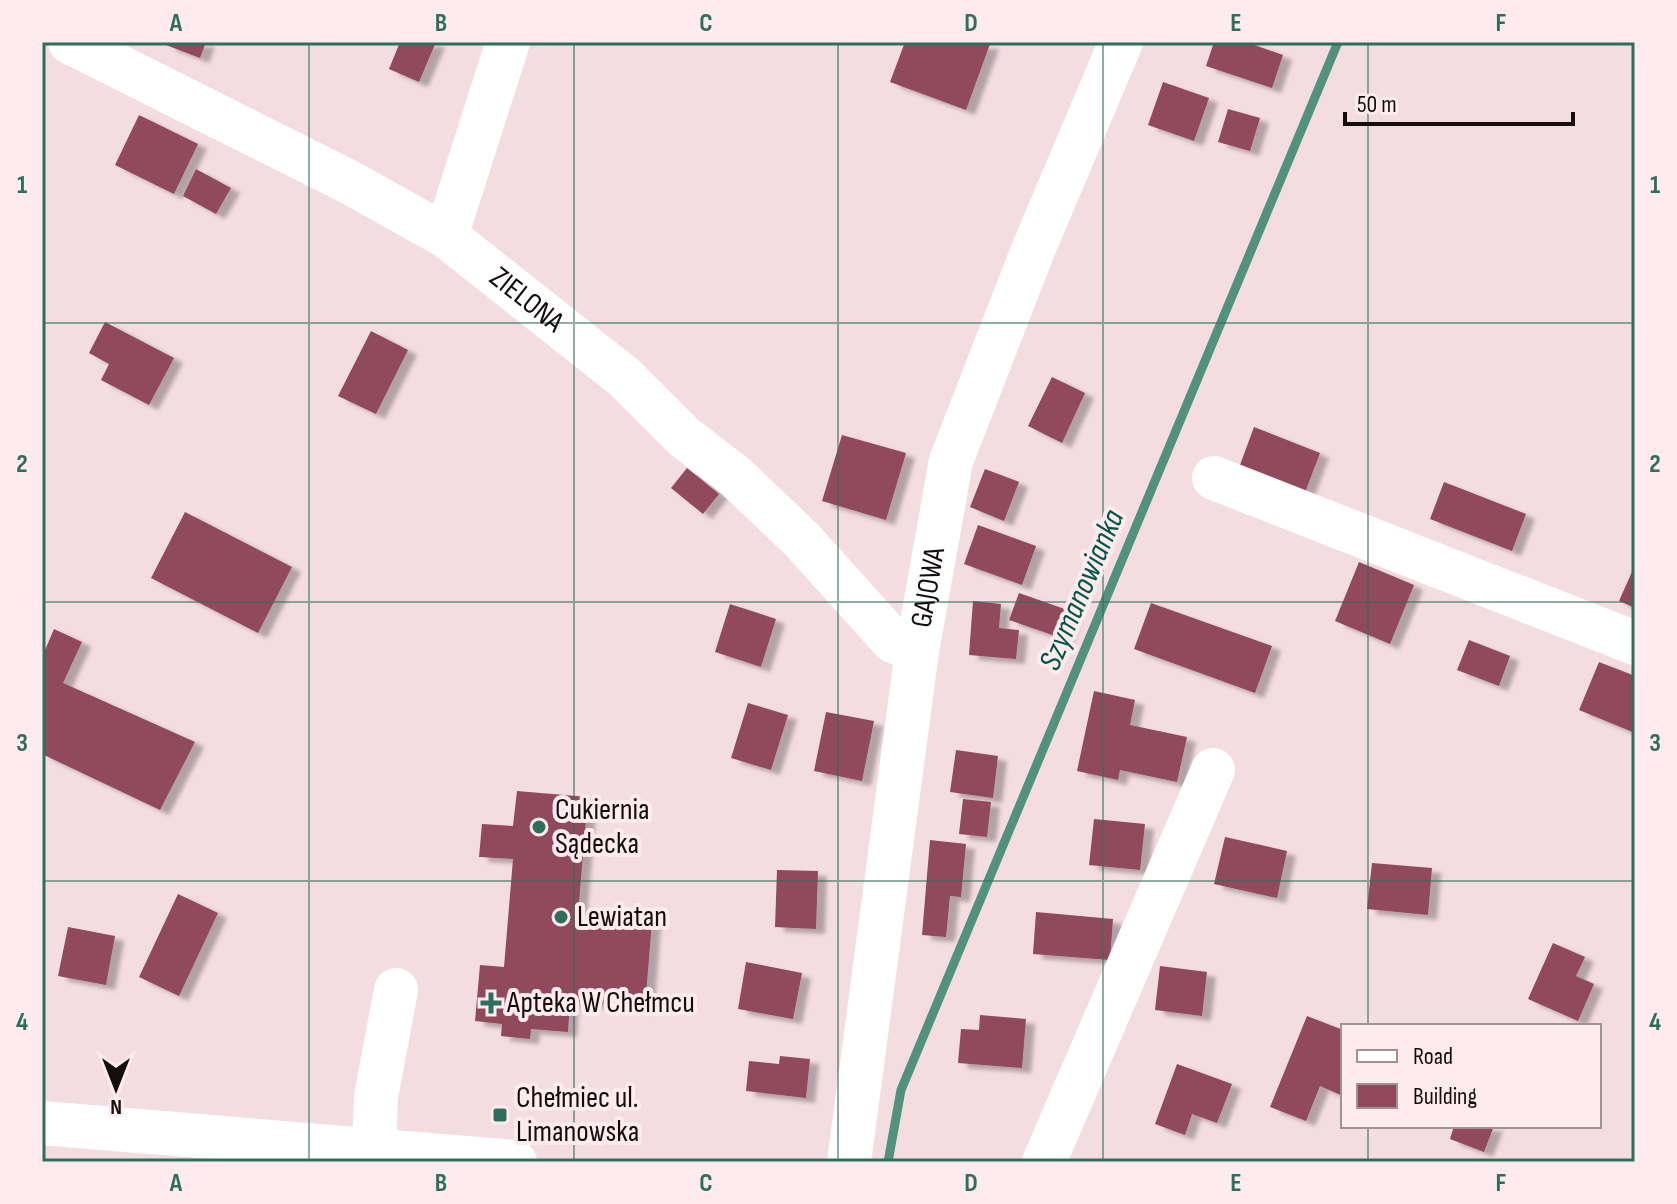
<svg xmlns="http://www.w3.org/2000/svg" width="1677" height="1204" font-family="'Sofia Sans Condensed',sans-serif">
	<defs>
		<filter id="shadow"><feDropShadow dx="9" dy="5" stdDeviation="2" flood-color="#0004"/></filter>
	</defs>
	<rect width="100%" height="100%" fill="#f3dde1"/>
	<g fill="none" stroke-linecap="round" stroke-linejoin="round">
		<path stroke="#51917d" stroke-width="9" d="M888,1162l13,-72 437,-1048"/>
	</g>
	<path fill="#91485b" filter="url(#shadow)" d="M167,42h39l-6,16 -34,-13z
		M400,42h36l-17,40 -30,-13z
		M905,42l85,2 -24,66 -76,-28z
		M1214,42h32l37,13 -11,33 -66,-22z
		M1163,82l46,16 -15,43 -46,-16z
		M1228,109l32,9 -10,33 -32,-9z
		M139,115l59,29 -24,50 -59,-29z
		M196,169l35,19 -15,26 -33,-18z
		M105,322l69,36 -25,47 -48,-25 8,-16 -20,-11z
		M371,331l37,19 -32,64 -38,-18z
		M1052,377l33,16 -23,50 -34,-17z
		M1254,427l66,26 -17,45 -66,-25z
		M842,435l64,18 -20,67 -64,-19z
		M687,468l32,26 -16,20 -32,-26z
		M985,469l34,13 -15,39 -34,-14z
		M1444,482l82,32 -14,37 -82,-32z
		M185,512l107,55 -34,66 -107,-55z
		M978,525l58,21 -14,39 -58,-21z
		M1359,562l55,23 -24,59 -55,-23z
		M1635,565v43l-16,-7z
		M1019,593l54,19 -9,27 -55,-19z
		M973,601l28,3 -2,24 20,2 -3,29 -47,-4z
		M1151,603l121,43 -17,47 -121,-44z
		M730,604l46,15 -15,48 -46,-15z
		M54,629l28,13 -19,41 132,59 -35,68 -118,-56v-97z
		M1469,640l41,16 -11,30 -42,-16z
		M1599,662l36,14v57l-56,-23z
		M1094,691l41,9 -5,25 57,12 -10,45 -57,-12 -2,10 -41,-9z
		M748,703l40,12 -17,55 -40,-12z
		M826,712l48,9 -12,60 -48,-10z
		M956,750l42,6 -5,42 -43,-6z
		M517,791l71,6 -10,117 74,7 -7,87 -75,-7 -2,31 -37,-3 -1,10 -29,-3 1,-12 -27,-3 5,-56 24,2 9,-108 -34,-2 3,-33 31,2z
		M963,799l28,3 -4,35 -28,-3z
		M1094,819l51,5 -5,46 -51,-5z
		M1225,837l62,14 -10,47 -63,-14z
		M930,840l36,4 -5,53 -11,-1 -4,41 -24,-2z
		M1372,863l60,5 -4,47 -61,-6z
		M777,870l41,1 -2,58 -41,-2z
		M178,894l40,19 -39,83 -40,-19z
		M1036,912l77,7 -3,41 -77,-6z
		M68,927l47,9 -9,49 -48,-9z
		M1553,943l32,14 -9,19 18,8 -16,37 -50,-22z
		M746,962l56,11 -9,46 -55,-10z
		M1160,966l47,6 -5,44 -47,-6z
		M980,1015l46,4 -4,49 -64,-5 3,-34 18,1z
		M1307,1016l36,14v66l-23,-10 -14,35 -36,-14z
		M780,1056l30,3 -4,39 -60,-7 3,-30 30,3z
		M1177,1064l55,20 -15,39 -25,-9 -7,21 -30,-11z
		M1454,1126h40l-10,26 -34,-13z"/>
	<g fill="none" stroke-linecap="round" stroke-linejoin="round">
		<g stroke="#fff" stroke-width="44">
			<path id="s1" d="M70,42l279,140 97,54 178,141 59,59 53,41 66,63 91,101 24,10"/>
			<path d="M446,236l62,-194"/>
			<path d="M1214,478l421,165"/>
			<path d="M374,1151l2,-54 20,-107"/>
			<path id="s2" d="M849,1162l68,-511 34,-190 82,-211 88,-208"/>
			<path d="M1044,1162l169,-392"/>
		</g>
		<path stroke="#fff" stroke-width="44" d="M42,1123l473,39"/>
	</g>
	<path fill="none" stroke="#2f6e5c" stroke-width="2" stroke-opacity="0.55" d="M309,42v1120M574,42v1120M838,42v1120M1103,42v1120M1368,42v984M42,323h1593M42,602h1593M42,881h1593M1368,1126v36"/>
	<g fill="#2f6e5c" stroke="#fdebef" stroke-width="3">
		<circle cx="539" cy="827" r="8"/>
		<circle cx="561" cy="917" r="8"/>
		<path d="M487 991h8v8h8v8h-8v8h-8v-8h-8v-8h8z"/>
		<rect x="492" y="1107" width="16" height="16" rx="4"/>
	</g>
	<g text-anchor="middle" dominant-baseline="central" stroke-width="8" stroke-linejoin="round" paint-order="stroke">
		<g font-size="30" fill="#130d0e" stroke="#fdebef">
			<text stroke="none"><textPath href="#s1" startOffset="526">ZIELONA</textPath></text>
			<text stroke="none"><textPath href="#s2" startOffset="580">GAJOWA</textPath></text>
		</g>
		<g font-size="30" fill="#130d0e" stroke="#fdebef" text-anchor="start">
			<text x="555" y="810">Cukiernia<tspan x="555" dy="34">Sądecka</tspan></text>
			<text x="577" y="917">Lewiatan</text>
			<text x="507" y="1003">Apteka W Chełmcu</text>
			<text x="516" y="1098">Chełmiec ul.<tspan x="516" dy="34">Limanowska</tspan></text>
		</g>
		<g font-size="32" font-style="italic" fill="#025643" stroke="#fdebef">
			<text transform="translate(1082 590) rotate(-67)">Szymanowianka</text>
		</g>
	</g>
	<rect width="1677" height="1204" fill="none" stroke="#fdebef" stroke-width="88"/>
	<rect x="1341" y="1024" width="260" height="104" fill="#fdebef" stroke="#9f9295" stroke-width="2"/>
	<rect x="1357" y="1050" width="40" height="12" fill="#ffffff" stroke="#9f9295" stroke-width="2"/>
	<text x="1413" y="1064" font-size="24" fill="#130d0e">Road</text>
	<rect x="1357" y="1084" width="40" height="24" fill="#91485b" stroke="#9f9295" stroke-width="2"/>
	<text x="1413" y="1104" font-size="24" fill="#130d0e">Building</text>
	<g transform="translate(116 1088) rotate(180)" stroke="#fdebef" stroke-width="6" paint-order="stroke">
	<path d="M0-6L14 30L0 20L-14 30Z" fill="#130d0e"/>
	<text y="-12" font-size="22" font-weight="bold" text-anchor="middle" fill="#130d0e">N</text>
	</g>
	<path d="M1345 112v12h228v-12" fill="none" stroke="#130d0e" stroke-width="4"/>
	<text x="1357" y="112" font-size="24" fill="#130d0e" stroke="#fdebef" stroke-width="6" paint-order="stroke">50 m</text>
	<rect x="44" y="44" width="1589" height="1116" fill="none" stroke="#2f6e5c" stroke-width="3"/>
	<g font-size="26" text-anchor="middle" font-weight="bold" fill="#2f6e5c">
		<text x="176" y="31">A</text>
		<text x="441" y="31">B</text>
		<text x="706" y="31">C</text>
		<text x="971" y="31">D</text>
		<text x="1236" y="31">E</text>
		<text x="1501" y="31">F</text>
		<text x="22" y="193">1</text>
		<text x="1655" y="193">1</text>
		<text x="22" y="472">2</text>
		<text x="1655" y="472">2</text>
		<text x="22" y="751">3</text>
		<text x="1655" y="751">3</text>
		<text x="22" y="1030">4</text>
		<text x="1655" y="1030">4</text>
		<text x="176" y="1191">A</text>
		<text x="441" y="1191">B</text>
		<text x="706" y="1191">C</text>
		<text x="971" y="1191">D</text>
		<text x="1236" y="1191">E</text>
		<text x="1501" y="1191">F</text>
	</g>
</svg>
